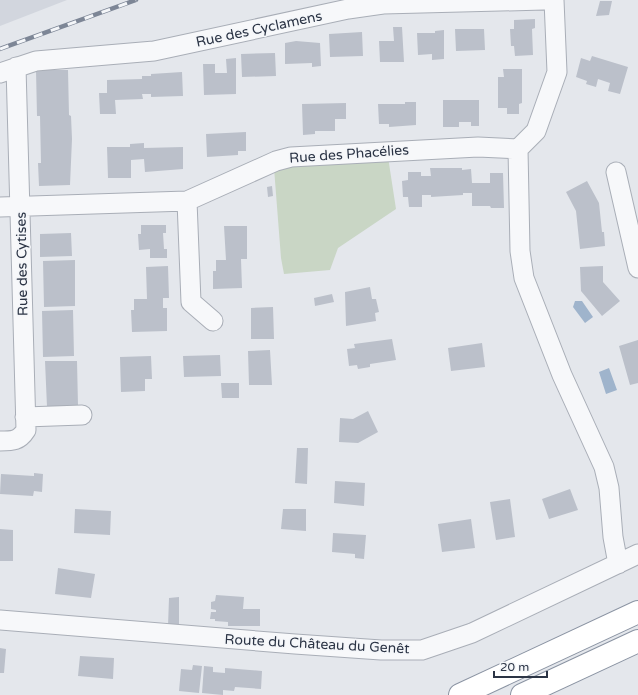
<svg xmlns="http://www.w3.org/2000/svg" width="638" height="695" font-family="'Varela Round',sans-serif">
	<rect width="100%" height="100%" fill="#e4e7ec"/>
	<path fill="#d2d6de" d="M0,0h67l-67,26z"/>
	<path fill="#c9d6c5" d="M388,157l8,52 -58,39 -8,22 -46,4 -3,-16 -7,-90z"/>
	<path fill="#9fb4cc" d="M575,301h7l11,16 -8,6 -12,-16z
		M609,368l8,22 -11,4 -7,-22z"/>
	<path fill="#bbc0ca" d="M600,1h12l-3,14 -13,1z
		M535,19v9l-3,1 1,26 -18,1 -1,-10h-3l-1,-17h4v-9z
		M393,27h9l2,35h-24l-1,-21h15z
		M455,29h29l1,21 -29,1z
		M444,30v29l-12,1v-6l-14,1 -1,-22h18v-2z
		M362,32l1,24 -33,1 -1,-23z
		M296,41l24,2 1,23 -9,1v-4l-27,1v-21z
		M275,53l1,23 -34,1 -1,-23z
		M592,56l36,11 -8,27 -12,-3 2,-8 -12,-4 -2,8 -10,-3 1,-3 -11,-4 5,-19 9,3z
		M236,58v36l-32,1 -1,-31h12v9h12l-1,-14z
		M503,69h19v34l-3,1v10h-12v-6h-9v-31h6z
		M36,70h32l1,45 2,1 1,23 -2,46 -31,1 -1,-23h3l-1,-47h-3z
		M182,72l1,24 -32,1v-3h-9l1,5 -28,1 1,14h-16l-1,-21h8v-13l35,-1v-3h9v-2z
		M443,100h36v26h-8v-4h-12v5h-16z
		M405,102h11v23l-27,2v-3h-10l-1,-20h27z
		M346,103v16h-11v12h-20v3l-12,1 -1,-31z
		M246,132v19h-8v4l-31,2 -1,-23z
		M144,143v5l39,-1v22l-38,3 -1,-13 -13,1v18h-23l-1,-31h23v-3z
		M430,168h32v2l9,-1 1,14h18v-10h13l1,35h-13l-1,-2h-18v-13h-9v2l-32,2v-2h-9v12h-13l-1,-10h-5l-1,-16 6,-1v-8h13v4h10z
		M587,181l12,22 3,29h2l1,14 -25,3 -4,-38 -10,-19z
		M272,186l1,10 -5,1 -1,-10z
		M141,225h25v8h-3l1,16h3v9h-17v-9l-11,1 -1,-16h3z
		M224,226h23v33h-6l1,29 -29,1v-18h3v-11h10z
		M71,233l1,23 -32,1v-23z
		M75,260v46l-31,1 -1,-46z
		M168,266l1,32h-6v10h4v23l-35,1 -1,-22h3v-11h13l-1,-32z
		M603,266v16l17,19 -18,15 -21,-25 -1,-24z
		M370,287l2,12h4l3,13 -4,1 1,8 -30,5 -1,-34z
		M332,294l2,8 -19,4 -1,-8z
		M273,307l1,32h-23v-31z
		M73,310l1,46 -31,1 -1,-46z
		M392,339l4,21 -26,4v3l-12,2 -1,-4 -8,1 -2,-17 8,-1 -1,-4z
		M638,340v43l-8,2 -11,-39z
		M482,343l3,24 -34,4 -3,-23z
		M270,350l2,35h-23l-1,-34z
		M220,355l1,21 -37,1 -1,-21z
		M151,356l1,23h-7v12l-24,1 -1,-35z
		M45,361h32l1,45 -31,1z
		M221,383h18v15h-17z
		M368,411l10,21 -20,11 -19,-1 1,-24 13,1z
		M297,448h11l-1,36 -12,-1z
		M34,473l9,1 -1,18 -8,-1 -1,5 -33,-2 1,-20 33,2z
		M335,481l30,2 -1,23 -30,-3z
		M570,489l8,21 -29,9 -7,-20z
		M510,499l5,38 -19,3 -6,-38z
		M75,509l36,2 -1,24 -36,-2z
		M283,509h23v22l-25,-2z
		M471,519l4,29 -33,4 -4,-28z
		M0,529l13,1v31h-13z
		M333,533l33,2 -2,24 -9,-1v-4l-23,-2z
		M58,568l37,6 -4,24 -36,-4z
		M216,595l28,2 -1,12h17v17h-32v-4l-13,-1v-2h-5l1,-7h5v-2l-5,-1v-7l4,-1z
		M179,597v30l-11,-1 1,-28z
		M0,648l6,1 -2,24h-4z
		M80,656l34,2 -1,21 -35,-3z
		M193,665l9,1 -3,27 -20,-2 2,-22 11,1z
		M204,666l9,1v5l12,1v-5l37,3 -1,18 -26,-2 -1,4 -11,-1v5l-21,-2z"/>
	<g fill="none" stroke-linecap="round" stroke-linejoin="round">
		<defs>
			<path id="street" d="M0,73l36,-12 118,-10 194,-42 35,-5 161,-4
				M518,149l2,102 4,27 38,97 42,92 5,21 4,49 5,27
				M518,149l18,-18 21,-59 -3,-72
				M616,172l22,96
				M187,201l4,101 22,19
				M0,207l187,-6 89,-40 15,-4 187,-10 40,2
				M25,417l57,-2
				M0,441c13,0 19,0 26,-11l-10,-363
				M0,620l295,24 86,6h41l50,-17 166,-79"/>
			<path id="highway" d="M460,695l178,-83
				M522,695l116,-54"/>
		</defs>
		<use href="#street" stroke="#a9aeb7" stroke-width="21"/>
		<use href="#highway" stroke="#8b94a3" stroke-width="24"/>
		<use href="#street" stroke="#f7f8fa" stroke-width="19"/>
		<use href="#highway" stroke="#fff" stroke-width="22"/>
		<defs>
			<path id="rail" d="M0,49l136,-49"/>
		</defs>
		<use href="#rail" stroke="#7d8696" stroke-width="4.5"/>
		<use href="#rail" stroke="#f4f6f9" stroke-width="3" stroke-dasharray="9" stroke-linecap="butt"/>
	</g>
	<g text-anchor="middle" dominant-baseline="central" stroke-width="3" stroke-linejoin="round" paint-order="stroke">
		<g font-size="14" fill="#2b3445" stroke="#f4f6f9">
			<text transform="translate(259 29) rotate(-12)">Rue des Cyclamens</text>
			<text transform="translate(349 154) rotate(-4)">Rue des Phacélies</text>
			<text transform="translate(22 264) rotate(-91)">Rue des Cytises</text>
			<text transform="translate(317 644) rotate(3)">Route du Château du Genêt</text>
		</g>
	</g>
	<path d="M494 671v6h53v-6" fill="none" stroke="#2b3445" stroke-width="2"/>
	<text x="500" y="671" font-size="12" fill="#2b3445" stroke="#f4f6f9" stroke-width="3" paint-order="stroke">20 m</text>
</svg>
